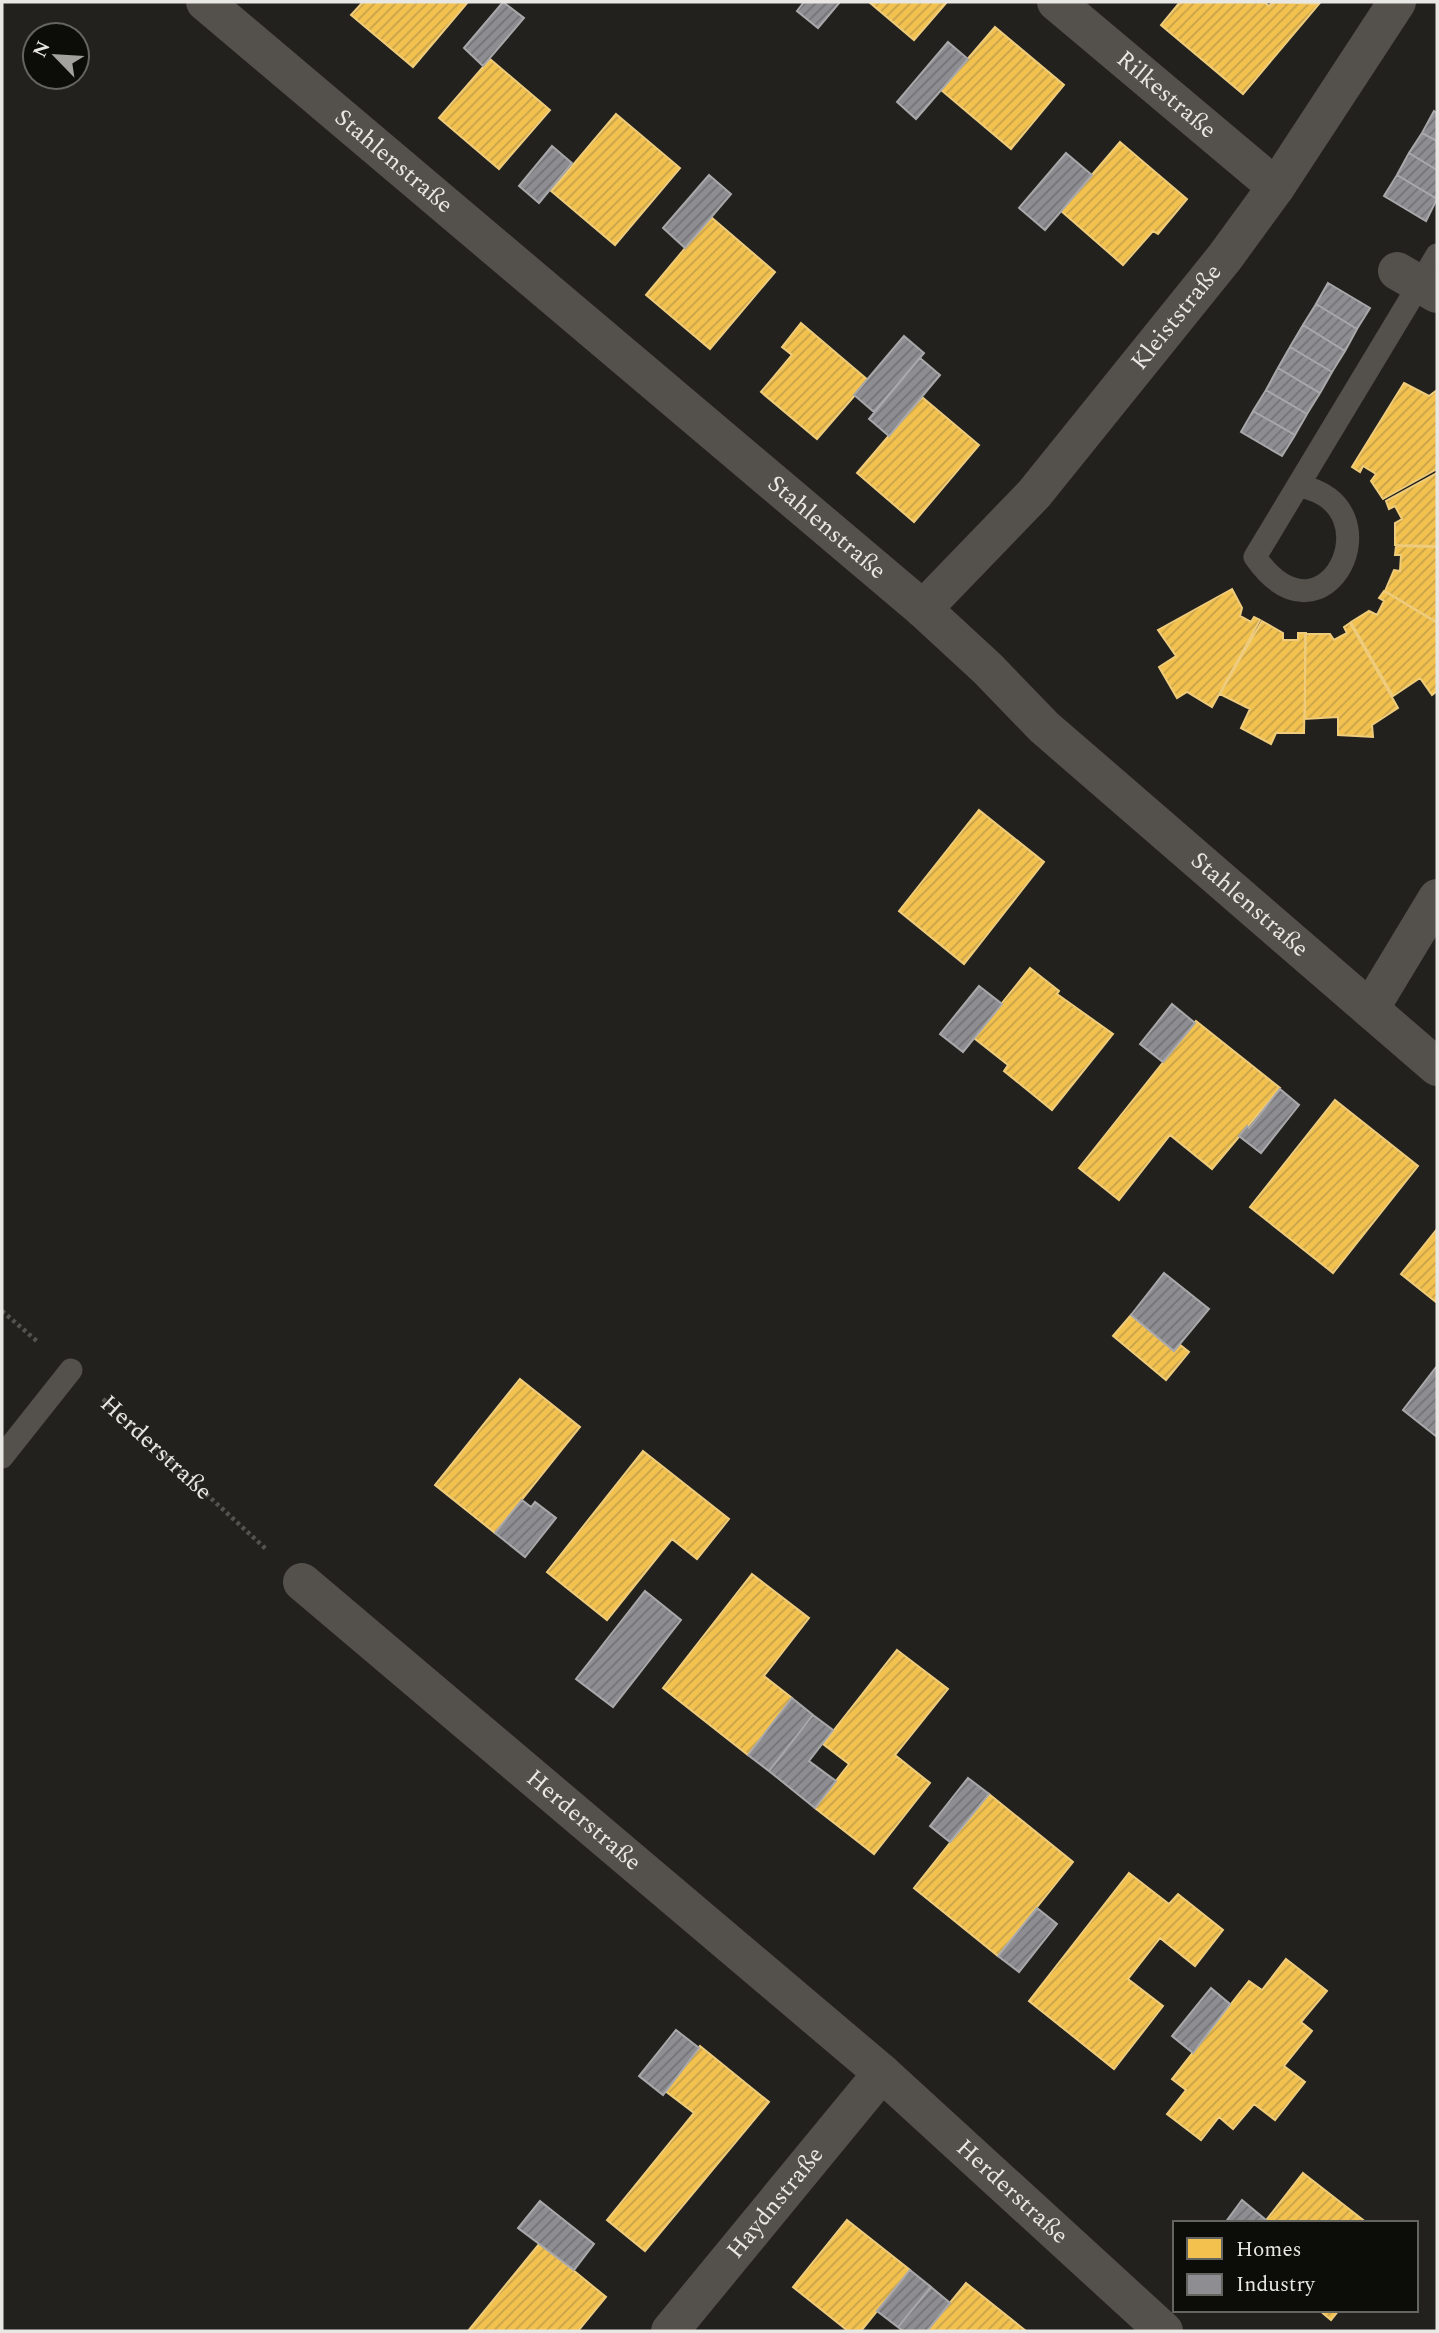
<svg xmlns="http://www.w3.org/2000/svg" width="1439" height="2333" font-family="Spectral,serif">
	<defs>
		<pattern id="homes-hatch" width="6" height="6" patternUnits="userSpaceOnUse" patternTransform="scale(1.75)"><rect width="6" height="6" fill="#f2c14e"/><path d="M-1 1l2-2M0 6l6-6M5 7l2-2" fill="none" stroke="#c7a24c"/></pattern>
		<pattern id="industry-hatch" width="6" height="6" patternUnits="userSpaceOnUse" patternTransform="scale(1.75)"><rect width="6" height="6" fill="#8d8d92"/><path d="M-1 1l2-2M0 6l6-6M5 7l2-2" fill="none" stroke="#747477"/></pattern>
	</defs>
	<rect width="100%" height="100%" fill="#22211e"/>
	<path fill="url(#homes-hatch)" stroke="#efcc7b" stroke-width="2" d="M363,2h105l-55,65 -62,-52z
		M869,2h78l-33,38z
		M1180,2h84l5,4 4,-4 46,2 -76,90 -82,-69z
		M995,27l69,58 -53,64 -70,-59z
		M490,59l60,51 -51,59 -60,-51z
		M616,114l64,54 -65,77 -64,-54z
		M1120,142l67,57 -29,35 -5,-3 -30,34 -62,-54z
		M711,217l64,55 -65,77 -64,-54z
		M801,323l67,57 -51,59 -56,-47 31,-37 -10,-8z
		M1404,383l25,13 8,-6v79l-54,30 -12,-18 5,-7 -13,-8 -3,6 -8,-5z
		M922,397l57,48 -65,77 -57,-49z
		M1437,473v73l-42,-1v-22l7,-4 -7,-13 -6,3 -3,-8z
		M1396,546l41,1v75l-52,-31 9,-21 6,1 1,-16h-6z
		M1232,589l10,19 -2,8 11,6 3,-5 6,3 -48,87 -25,-15 -10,6 -18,-31 17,-11 -18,-26z
		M1384,591l53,32v68l-5,4 -12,-17 -27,18 -42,-74 18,-11 8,4 7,-14 -5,-3z
		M1262,621l21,12v7h15v-7h8l-2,100h-28l-5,11 -30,-16 9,-19 -30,-15z
		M1350,623l48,85 -26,17 1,12 -35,-2v-18l-33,2v-85h25l4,6 13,-7 -3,-6z
		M979,810l65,52 -80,102 -65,-53z
		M1030,968l29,23 -2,3 56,40 -61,76 -48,-39 4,-6 -34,-27z
		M1196,1021l84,67 -68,81 -42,-34 -51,65 -40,-32z
		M1335,1100l83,66 -85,107 -83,-66z
		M1437,1229v74l-36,-29z
		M1131,1315l43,36 5,-7 10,8 -23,28 -53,-44z
		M520,1379l60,48 -85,106 -60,-48z
		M643,1451l86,68 -32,40 -25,-20 -65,81 -60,-48z
		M752,1574l57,44 -45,58 28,22 -44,57 -85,-67z
		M897,1650l51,39 -53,66 35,28 -56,71 -59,-46 34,-44 -26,-20z
		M989,1794l84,68 -75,94 -84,-68z
		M1129,1873l40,31 9,-10 45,36 -28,36 -35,-28 -32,41 35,27 -49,63 -85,-68z
		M1286,1959l41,32 -26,31 11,9 -28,35 21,16 -30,38 -21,-16 -21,25 -14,-12 -18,23 -34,-26 19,-24 -14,-11 77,-98 13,9z
		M700,2046l69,56 -124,149 -38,-31 87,-107 -30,-23z
		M1303,2173l64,50h-103z
		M847,2220l63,50 -49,61h-13l-55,-44z
		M540,2243l66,54 -28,34h-110z
		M966,2283l60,48h-99z
		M1319,2310h20l-8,10z"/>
	<path fill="url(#industry-hatch)" stroke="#a8a8aa" stroke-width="2" d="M503,2l21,16 -41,48 -19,-18z
		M804,2h36l-22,26 -21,-17z
		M948,42l20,17 -52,60 -19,-17z
		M1434,111l3,2v28l-15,-8z
		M1422,133l15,8v29l-28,-17z
		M552,146l20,17 -33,40 -20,-17z
		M1066,153l26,22 -47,55 -26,-22z
		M1409,153l28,17v29l-40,-24z
		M709,175l22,19 -46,54 -22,-20z
		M1397,175l40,24 -11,22 -42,-25z
		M1328,283l42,25 -13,21 -41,-25z
		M1316,304l41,25 -12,22 -42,-26z
		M1303,325l42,26 -13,21 -42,-25z
		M904,336l20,17 -50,59 -20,-17z
		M1290,347l42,25 -12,21 -42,-25z
		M920,358l20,17 -51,61 -20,-17z
		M1278,368l42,25 -13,21 -41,-24z
		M1266,390l41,24 -12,21 -42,-24z
		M1253,411l42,24 -13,21 -41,-24z
		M979,986l23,18 -39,48 -23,-18z
		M1172,1004l23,19 -32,39 -23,-18z
		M1280,1089l19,16 -38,48 -22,-17 8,-10 2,2z
		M1164,1273l45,36 -35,42 -43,-36z
		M1437,1366v71l-34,-27z
		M522,1500l9,7 4,-5 21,16 -31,39 -30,-24z
		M645,1591l36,29 -68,87 -37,-28z
		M792,1698l21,17 -44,56 -21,-16z
		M813,1715l20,15 -24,31 27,20 -21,27 -46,-37z
		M968,1778l21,16 -39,48 -20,-16z
		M1037,1908l20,16 -38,48 -21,-16z
		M1211,1988l19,16 -37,49 -21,-17z
		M676,2030l23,18 -36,47 -24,-19z
		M1242,2200l24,20 -2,3h-39z
		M540,2201l54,43 -20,26 -56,-42z
		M910,2270l21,17 -33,40 -21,-16z
		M931,2287l19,16 -23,28h-24l-5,-4z"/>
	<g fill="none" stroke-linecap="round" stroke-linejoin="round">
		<g stroke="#55534f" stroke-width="4.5" stroke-dasharray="3.5 3.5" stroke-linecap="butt">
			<path d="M2,1311l36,31"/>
			<path id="s1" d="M103,1399l163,150"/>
		</g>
		<path stroke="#54504b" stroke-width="23" d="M1299,486c100,18 26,171 -44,71l182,-302
			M2,1457l69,-87"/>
		<g stroke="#54504b" stroke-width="38">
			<path id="s2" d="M205,2l718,607 65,60 56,58 393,340"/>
			<path id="s3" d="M1056,2l220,185"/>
			<path d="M1397,271l40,23"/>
			<path id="s4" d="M923,609l111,-115 191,-237 51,-70 121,-185"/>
			<path d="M1370,1009l67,-111"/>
			<path id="s5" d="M302,1582l580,491 282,258"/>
			<path id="s6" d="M670,2331l212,-258"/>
		</g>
	</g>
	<g text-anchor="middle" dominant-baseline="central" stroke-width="7" stroke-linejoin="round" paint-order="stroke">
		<g font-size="24" fill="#e8e7e3" stroke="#0c0c09">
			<text stroke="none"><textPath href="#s3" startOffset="144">Rilkestraße</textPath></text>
			<text stroke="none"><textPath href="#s2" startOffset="247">Stahlenstraße</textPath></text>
			<text stroke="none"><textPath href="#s4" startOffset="387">Kleiststraße</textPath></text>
			<text stroke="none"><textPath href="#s2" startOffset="814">Stahlenstraße</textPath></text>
			<text stroke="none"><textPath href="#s2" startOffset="1381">Stahlenstraße</textPath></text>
			<text stroke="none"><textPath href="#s1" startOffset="72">Herderstraße</textPath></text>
			<text stroke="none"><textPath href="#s5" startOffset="369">Herderstraße</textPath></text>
			<text stroke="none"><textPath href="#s5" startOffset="936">Herderstraße</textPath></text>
			<text stroke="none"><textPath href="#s6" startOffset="166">Haydnstraße</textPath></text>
		</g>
	</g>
	<rect width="1439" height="2333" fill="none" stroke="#e8e7e3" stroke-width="7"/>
	<rect x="1173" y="2221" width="245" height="91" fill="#0c0c09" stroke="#646460" stroke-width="2"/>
	<rect x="1187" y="2238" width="35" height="21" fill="#f2c14e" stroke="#646460" stroke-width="2"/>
	<text x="1236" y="2256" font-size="21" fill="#e8e7e3">Homes</text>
	<rect x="1187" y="2274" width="35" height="21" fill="#8d8d92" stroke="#646460" stroke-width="2"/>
	<text x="1236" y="2291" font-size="21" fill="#e8e7e3">Industry</text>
	<g transform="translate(56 56) rotate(295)"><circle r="33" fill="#0c0c09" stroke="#646460" stroke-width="2"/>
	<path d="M0-5L12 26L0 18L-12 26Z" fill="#a3a29e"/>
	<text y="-10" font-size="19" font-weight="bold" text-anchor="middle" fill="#e8e7e3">N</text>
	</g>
</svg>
